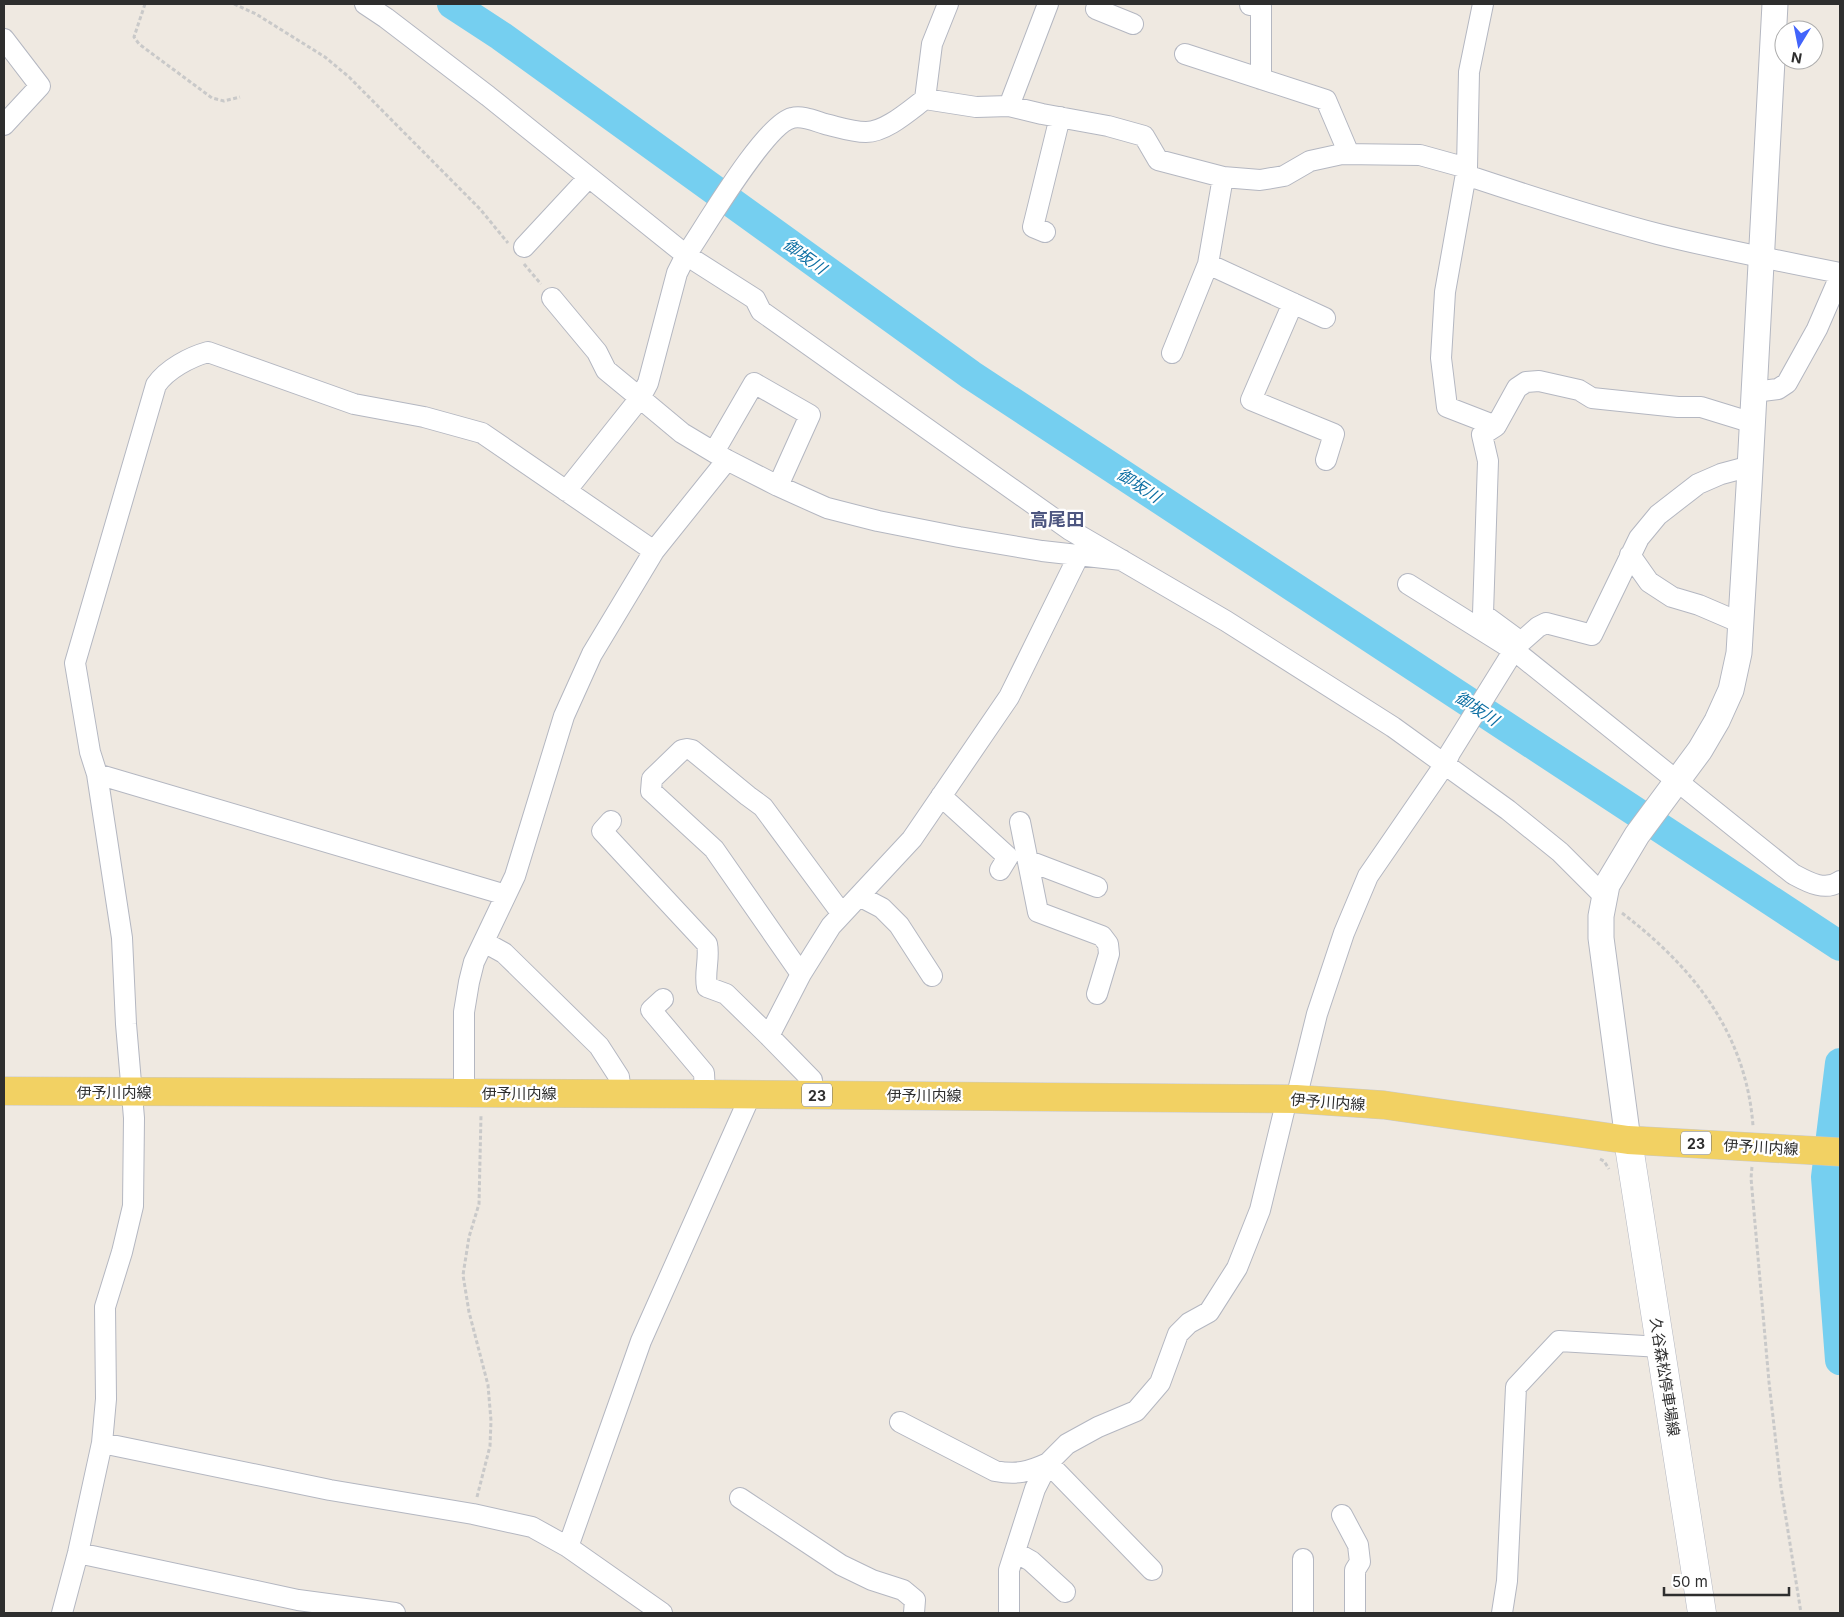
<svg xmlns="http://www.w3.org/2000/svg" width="1844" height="1617" font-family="Inter,'Noto Sans JP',sans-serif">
	<rect width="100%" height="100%" fill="#efe9e1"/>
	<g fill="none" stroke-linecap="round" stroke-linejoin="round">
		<path stroke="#75cff0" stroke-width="30" d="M452,4l49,32 470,339 869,571
			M1840,1063l-14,114 14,183"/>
		<defs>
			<path id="minor" d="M365,4l21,14 102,78 198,159 69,44 6,12 309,219 156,91 167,106 115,83 52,42 44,44
				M1098,4l-2,5 37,15
				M1250,5l11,1v73
				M4,39l36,47 -36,39
				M1185,54l141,46 23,54
				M925,99l7,-55 16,-40
				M1009,106l39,-102
				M1466,175c63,21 127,42 192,59 60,15 121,27 182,39
				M1045,232l-12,-5 27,-110
				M524,247l65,-70
				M1208,264l117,54
				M552,298l45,54 9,18 34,28 -74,93
				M1293,303l-42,97 83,34 -8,26
				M1172,353l36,-89 15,-87
				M1754,392l24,-3 9,-6 30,-54 23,-53
				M1496,426l21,-38 9,-6 13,-1 40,9 13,8 86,9h23l52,16
				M714,452l40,-69 56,32 -32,71
				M1630,555l19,27 23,15 27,8 42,18
				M1122,560l-80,-9 -83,-14 -81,-16 -51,-13 -49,-22 -51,-26 -45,-27 -42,-35 8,-15 29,-110 9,-18c18,-26 79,-131 106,-137 10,-3 23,3 33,6 13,3 27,8 41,8 20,0 44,-22 59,-33l51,8 33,-1 33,8 66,12 36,10 14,24 65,17 37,3 24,-4 26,-15 32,-7 78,1 47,13
				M1408,584l107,67 278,223c15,8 32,18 47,7
				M1521,642l17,-15 8,-4 46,12 47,-97 19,-23 40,-31 23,-10 30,-8
				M97,774l25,164 4,86 8,94 -1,88 -11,46 -17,55 1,92 -4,44
				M941,796l67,61 -8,13
				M611,821l-9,10 105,113c3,14 -3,29 0,43l19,7 43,42
				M1020,822l18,90 64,24 6,8 1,10 -12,40
				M1029,861l68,26
				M506,895l-409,-121 -7,-22 -15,-89 81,-278c11,-16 34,-28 52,-33l146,52 70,13 58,16 172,118
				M859,896l23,12 17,17 33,51
				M484,942l20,11 95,93 20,31 2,16
				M801,974l-87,-125 -63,-58 1,-12 30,-29 5,-1 5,1 56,46 15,11 79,107
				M663,999l-12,11 53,63 1,21
				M464,1092v-80l5,-30 5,-20 41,-86 49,-160 28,-62 62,-103 73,-91
				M812,1095v-15l-43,-44 32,-62 30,-48 81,-87 97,-142 70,-142
				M1296,1099l21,-85 27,-81 24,-57 77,-112 5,-11 59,-95 12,-16 -38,-28 5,-153 -6,-26 14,-9 -49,-19 -6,-49 4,-66 22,-124 2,-96 14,-68
				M900,1422l95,49c22,4 33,1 53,-8l104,107
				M740,1498l101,67 31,15 31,10 12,10 -1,13
				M1342,1515l16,30 2,17 -5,8v43
				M568,1547l73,-206 110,-247
				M1015,1552l16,9 34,31
				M78,1553l220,47 97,13
				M62,1613l16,-60 24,-110 228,47 143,24 59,13 36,20 94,66
				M1009,1613v-43l26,-81 13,-26 19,-19 31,-17 38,-16 24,-28 18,-49 11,-11 20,-11 28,-44 23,-58 27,-111
				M1303,1613v-54
				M1502,1613l5,-32 9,-194 43,-46 102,6"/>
			<path id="tertiary" d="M1628,1140l-27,-202v-22l6,-31 30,-50 63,-85 17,-29 14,-31 8,-37 10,-166 26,-483"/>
			<path id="secondary" d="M1628,1140l74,473"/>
			<path id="primary" d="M4,1091l701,3 591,5 88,6 244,35 212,12"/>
		</defs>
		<use href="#minor" stroke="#b4b7c1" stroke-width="22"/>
		<use href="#tertiary" stroke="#b4b7c1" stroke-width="27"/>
		<use href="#secondary" stroke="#b4b7c1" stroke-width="29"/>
		<use href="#primary" stroke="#c9c9c9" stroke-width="29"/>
		<path stroke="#c9c9c9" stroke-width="3" stroke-dasharray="4 2.5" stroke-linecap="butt" d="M145,4l-11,33 5,7 73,54 12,3 16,-4
			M234,4l22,10 69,43 24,20 131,132 28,34
			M524,264l17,20
			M1622,913c71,54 124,120 131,213
			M1600,1159l4,2 5,8
			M1752,1167l-1,11 18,204 12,105 20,126
			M477,1497l13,-51 1,-25 -3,-36 -19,-73 -6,-37 6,-38 10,-33 2,-89"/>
		<use href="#minor" stroke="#fff" stroke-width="20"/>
		<use href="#tertiary" stroke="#fff" stroke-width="25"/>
		<use href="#secondary" stroke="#fff" stroke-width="28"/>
		<use href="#primary" stroke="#f2d163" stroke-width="28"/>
	</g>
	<g text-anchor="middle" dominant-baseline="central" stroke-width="4.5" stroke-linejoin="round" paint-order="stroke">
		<g fill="#fff" stroke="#6d6d6d" stroke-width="1">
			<rect x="802" y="1083.5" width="30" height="23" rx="4"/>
			<rect x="1681" y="1131.5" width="30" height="23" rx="4"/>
		</g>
		<g font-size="14" font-weight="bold" fill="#2e2e2e">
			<text x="817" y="1095">23</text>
			<text x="1696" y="1143">23</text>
		</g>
		<g font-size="15" fill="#2e2e2e" stroke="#fff">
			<text x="114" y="1092">伊予川内線</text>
			<text x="519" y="1093">伊予川内線</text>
			<text x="924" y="1095">伊予川内線</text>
			<text transform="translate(1328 1102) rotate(4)">伊予川内線</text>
			<text transform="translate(1761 1147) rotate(3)">伊予川内線</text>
			<text transform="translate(1665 1377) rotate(81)">久谷森松停車場線</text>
		</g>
		<g font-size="16" font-style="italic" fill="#0d6fa3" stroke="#fff">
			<text transform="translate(805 256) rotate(36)">御坂川</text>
			<text transform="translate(1139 485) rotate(33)">御坂川</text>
			<text transform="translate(1477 708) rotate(33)">御坂川</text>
		</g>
		<g font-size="18" font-weight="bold" fill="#4d5680" stroke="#fff">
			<text x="1057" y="519">高尾田</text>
		</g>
	</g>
	<rect width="1844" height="1617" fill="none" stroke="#2e2e2e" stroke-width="10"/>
	<g transform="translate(1799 45) rotate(190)"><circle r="24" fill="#ffffff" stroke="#ababab"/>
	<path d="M0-4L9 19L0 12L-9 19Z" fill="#4264fb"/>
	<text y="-8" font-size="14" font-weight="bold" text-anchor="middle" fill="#2e2e2e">N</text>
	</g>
	<path d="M1664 1587v8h125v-8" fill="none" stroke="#2e2e2e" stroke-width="2.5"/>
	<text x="1672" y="1587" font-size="15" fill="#2e2e2e" stroke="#ffffff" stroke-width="4" paint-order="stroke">50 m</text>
</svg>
